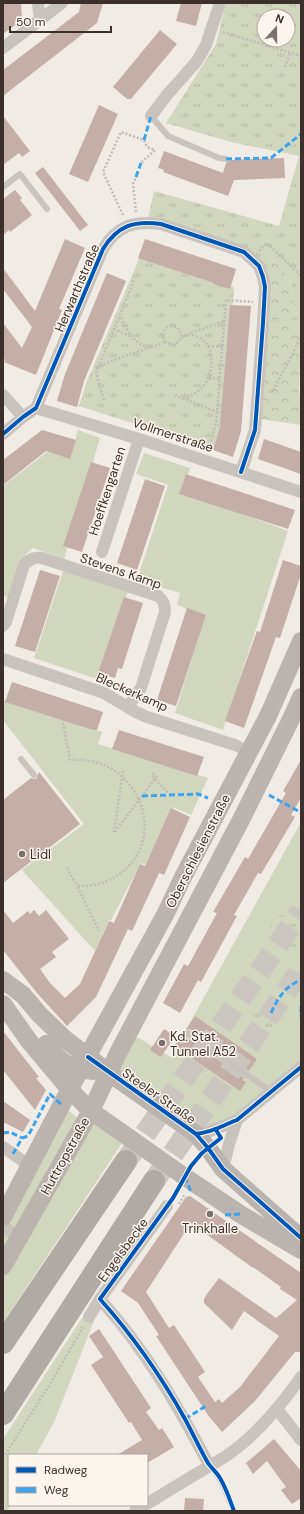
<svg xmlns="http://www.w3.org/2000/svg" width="304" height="1514" font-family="'DM Sans',sans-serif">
	<defs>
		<pattern id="forest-crowns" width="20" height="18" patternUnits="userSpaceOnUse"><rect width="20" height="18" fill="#d1d6bf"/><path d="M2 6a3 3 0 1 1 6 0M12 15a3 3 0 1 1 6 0" fill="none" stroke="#b4b8a4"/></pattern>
		<pattern id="park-tufts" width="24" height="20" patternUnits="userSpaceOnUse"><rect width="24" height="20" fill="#d1d6bf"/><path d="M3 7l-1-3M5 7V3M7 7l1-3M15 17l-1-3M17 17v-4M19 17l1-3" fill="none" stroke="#b4b8a4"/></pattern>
	</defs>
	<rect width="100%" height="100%" fill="#f0ebe5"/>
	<path fill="#d1d6bf" d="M78,430l22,8 -36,121 -31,-11 -7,6 -17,44 -6,-2v-110l48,-37 20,7z
		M144,453l46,15 -7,24 105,39 -65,199 -48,-17 30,-97 -28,-11 3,-12 -43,-13 31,-95 -32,-11z
		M63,571l65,21 -31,87 -63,-21z
		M3,700l99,32 -4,12 110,34 -17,37 -19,-8 -27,58 -4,-2 -30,57h-2l-14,31 -73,-81 62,-46 -81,-104z
		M301,822v243l-92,69 -98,-61 19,-40 41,24z
		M63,1106l21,17 7,-11 35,25 -123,186v-105z
		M82,1318l12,3 -40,101 -18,33h-27v50h1l-3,6h-4v-72z"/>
	<path fill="url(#forest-crowns)" d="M273,260l15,16 4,12 9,49 -2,56 2,2v30l-46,-7 6,-147z"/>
	<path fill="url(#park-tufts)" fill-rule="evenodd" d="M226,3h75v334l-9,-49 -4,-12 -15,-16 -12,11 -7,-12 -106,-40 6,-28 125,35 20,-70 -68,-14 -65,-19 50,-79zM264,16h24v24h-24z
		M140,257l94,30 -9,141 -9,22 -137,-44 8,-25z
		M281,915c6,1 10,2 15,7h5v30c-5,-3 -10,-7 -16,-7 -5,0 -6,1 -11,0 -4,-12 -7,-23 7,-30z
		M255,1006l24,10 -8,17 -23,-10z"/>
	<path fill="#c3afa7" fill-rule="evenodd" d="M3,3h18l1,17 -19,14z
		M81,3h22l-6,20 -94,73v-26l76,-58z
		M181,3h21l-6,23 -20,-5z
		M160,30l17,14 -46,55h-4l-14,-12z
		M99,105l19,9 -30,68 -19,-8z
		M3,116l27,35 -8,6 -3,-4 -16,12z
		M164,151l59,22 3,-10 4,-3 54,-2 1,20 -51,2 -6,16 -65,-24 1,-2 -6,-2z
		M43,167l45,58 -8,6 -45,-58z
		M15,190l7,8 -2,2 12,15 -22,17 -1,-2 -6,5v-36z
		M65,239l20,9 -26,61 3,1 -26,65 -32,-13 1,-2 -2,-3v-34l19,25 10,-21 -29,-38v-21l32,43z
		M145,239l91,30 -6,20 -16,-5v-1l-76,-25z
		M107,273l19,8 -42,100 -7,26 -20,-6 8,-27z
		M230,305l21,1 -10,125 -8,26 -20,-7 7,-23z
		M42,430l34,10 -6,19 -24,-8 -43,34v-25z
		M264,439l37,13v22l-43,-15z
		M91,462l19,6 -28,84 -19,-6z
		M186,474l109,36 -7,19 -109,-35z
		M145,479l20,7 -28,84 -20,-7z
		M283,560l18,6v8l-21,64 -4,-1 -32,91 -19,-7 32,-90 3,1z
		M40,570l20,6 -25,76 -20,-6z
		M124,597l19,6 -21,66 -4,-1 -3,10 -17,-5z
		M187,608l19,7 -30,91 -19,-6z
		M12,682l91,30 -6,18h-4l-88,-28z
		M119,730l85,27 -7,19 -85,-27z
		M301,760v38l-10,17 4,2 -34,57 -3,-1 -24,42 3,1 -36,66 -3,-2 -18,33 -17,-10 21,-39 4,2 29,-53 -4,-1 32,-55 3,2 38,-66 -3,-2z
		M39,772l41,52 -77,59v-83l28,-22 5,1z
		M171,808l19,9 -26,58 -5,-2 -27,58 -4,-2 -32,68 -29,29 -30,-33 -34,-43v-40l10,13 15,-12 2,3 4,-4 5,6 7,-6 23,29 -17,13 4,5 -16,12 10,14 15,15 15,-14 29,-63 5,2 26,-59 5,2z
		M195,1016l62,43 -8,12 -59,-42h-4z
		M164,1029l11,7 -14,21 -11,-7z
		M3,1031l36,46 -3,1 10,12 -11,20 -32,-40z
		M183,1035l61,43 -2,2 4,2 -6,9 -66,-45z
		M3,1101l27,19 -7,12 -20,-10z
		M190,1196l111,77v79h-6l-40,49 -33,31 -14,-17 -52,-79 3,-1 -21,-32 -17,-12 65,-94zM191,1223l62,45v-1l28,20 -1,2 17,11 -21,18 -57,-40 -12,16 -3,5v4l28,27 12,-19 35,25 -39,51 -18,16 -3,-4 -4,3 -17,-25 7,-5 -31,-47 -5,3 -23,-36z
		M99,1329l52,79 -5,4 13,18 3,-2 12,19 -27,16v-8h-30l25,-15 -11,-18 -2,1 -38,-58 12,-8 -14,-21z
		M274,1439l27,32v27l-9,6 -11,-14 5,-3 -19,-26 -14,13 -7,-11z
		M185,1498l19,1 -1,12h-19z"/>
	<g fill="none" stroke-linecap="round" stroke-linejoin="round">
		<path stroke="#ccc6c0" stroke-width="22" stroke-dasharray="22 11" stroke-linecap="butt" d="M126,1161l140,-199 35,-51
			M154,1181l147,-211"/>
		<path stroke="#c2bbb6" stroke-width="2.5" stroke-dasharray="2 2" stroke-linecap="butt" d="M223,32l78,24
			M285,67l5,-14
			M136,212l-3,-28 3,-7
			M123,215l-20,-43 18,-40 23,8 3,7 8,3 -14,13
			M259,251l8,-8 34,33
			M120,314c5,13 14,33 31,33 4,0 11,-4 15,-5
			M163 335a9 9 0 1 1 18 0a9 9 0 1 1-18 0Z
			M114,329l16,7
			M191,333l33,-12
			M181,337l9,-3c6,2 12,4 16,9 9,12 6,33 -3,44 -5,5 -12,9 -18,12
			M208,346l14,1
			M95,367l3,1 35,-85 -1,-5
			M209,378l10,1
			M270,392l3,-1 28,-54
			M175,395l42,17h4
			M104,400l-8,-27 2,-5 8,-5 45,-16
			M210,445l6,-22 10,-123 27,2
			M63,723l7,37c72,-7 106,90 37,121 -10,4 -20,5 -30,5l22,45
			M123,771l-9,62 41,-54 -3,-3 2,-4
			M157,776l-2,3 15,16
			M300,812l1,1
			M67,868l10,18
			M179,1204l6,-10
			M3,1458l47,-74 33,-57"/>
		<path stroke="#c9c3be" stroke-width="6" d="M151,116l17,20 51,22 7,1
			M3,187l17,-13 27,35
			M21,759l13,16
			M187,1033l85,59
			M210,1465c12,13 17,30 24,46"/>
		<path stroke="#c9c3be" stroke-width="12" d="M38,3l2,17
			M3,48l59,-45
			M151,116l16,-21 30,-34 9,-16 14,-42
			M3,395l20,22
			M36,408l103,31 162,53
			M3,434l20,-17 13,-9 67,-159c14,-23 31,-29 58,-25l83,28 15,14 4,11 2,10 -2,36 -8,107 -14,42
			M102,552l37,-113
			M3,626l3,-4 18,-57c6,-6 10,-8 18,-7l116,38c6,5 7,9 7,16l-24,76 -13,19
			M3,659l101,34 32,19 11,5 88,28 14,7
			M196,1134c18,-2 25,-8 41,-14l64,-53
			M3,1147l27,19
			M223,1169l6,-25 8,-24
			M167,1206l-67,93c45,50 78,107 109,166
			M3,1226l16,12
			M89,1317l11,-18
			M277,1409l24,31
			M147,1504c25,-16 51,-31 76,-46 31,-20 57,-51 78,-81
			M135,1511l10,-6"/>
		<path stroke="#bab3ae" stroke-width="18" d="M3,980l20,15 16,19 27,26 43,33 87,61 12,14 15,21 78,69
			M3,1004l26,37 41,49 21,21 94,66 55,37 61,36
			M46,1044c14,18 24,25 47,27
			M3,1217l71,-136 92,-168 17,-36 85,-161 33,-75
			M3,1266l88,-155 27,-58 124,-235 51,-103 8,-18"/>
		<path stroke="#afaaa4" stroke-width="22" d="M3,1343l123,-182
			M3,1414l151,-233"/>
		<path stroke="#3fa3eb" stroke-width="3" stroke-dasharray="6 3" stroke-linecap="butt" d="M144,140l7,-24
			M226,159l45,-1 30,-24
			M136,177l5,-14
			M269,795l31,17
			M142,796l56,-2 10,4
			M301,1006v11
			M271,1013c7,-15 14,-27 30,-33
			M3,1133l7,-1 12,6
			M13,1154l9,-16 6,-2 22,-42 13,12
			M185,1177l6,15
			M225,1215l15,-1
			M185,1419l21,-13"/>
		<defs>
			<path id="cycleway" d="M3,434l20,-17 13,-9 67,-159c14,-23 31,-29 58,-25l83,28 15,14 4,11 2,10 -2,36 -8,107 -14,42
				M88,1057l108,77 12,14 15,21 78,69
				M216,1130l5,8 -19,15 -11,13 -18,32 -73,101c33,37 61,77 85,120 8,15 15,30 23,44 4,6 10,10 13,17 6,10 9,21 13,31
				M196,1134c18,-2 25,-8 41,-14l64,-53"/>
		</defs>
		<use href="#cycleway" stroke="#fbf5ee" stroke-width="6"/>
		<use href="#cycleway" stroke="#0057b8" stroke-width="4"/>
	</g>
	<g fill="#7a716c" stroke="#fbf5ee" stroke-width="1.5">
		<circle cx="22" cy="854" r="4"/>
		<circle cx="162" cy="1043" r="4"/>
		<circle cx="210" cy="1214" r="4"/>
	</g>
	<g text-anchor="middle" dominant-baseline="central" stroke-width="3" stroke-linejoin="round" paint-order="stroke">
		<g font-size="13" fill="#3b302b" stroke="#fbf5ee">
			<text transform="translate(77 288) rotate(-67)">Herwarthstraße</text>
			<text transform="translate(173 435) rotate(18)">Vollmerstraße</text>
			<text transform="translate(107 491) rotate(-72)">Hoeffkengarten</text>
			<text transform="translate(121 571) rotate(19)">Stevens Kamp</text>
			<text transform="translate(132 692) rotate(24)">Bleckerkamp</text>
			<text transform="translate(198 851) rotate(-63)">Oberschlesienstraße</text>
			<text transform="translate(159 1096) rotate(35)">Steeler Straße</text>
			<text transform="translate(65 1156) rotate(-61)">Huttropstraße</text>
			<text transform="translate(123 1250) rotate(-54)">Engelsbecke</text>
		</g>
		<g font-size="13" fill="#3b302b" stroke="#fbf5ee" text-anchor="start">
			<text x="30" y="854">Lidl</text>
			<text x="170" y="1036">Kd. Stat.<tspan x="170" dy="15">Tunnel A52</tspan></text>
			<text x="210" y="1228" text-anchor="middle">Trinkhalle</text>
		</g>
	</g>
	<rect width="304" height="1514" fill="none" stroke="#3b302b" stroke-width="8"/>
	<rect x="8" y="1454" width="140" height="52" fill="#fbf5ee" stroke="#aea6a0"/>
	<rect x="16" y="1467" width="20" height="6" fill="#0057b8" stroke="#aea6a0"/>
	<text x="44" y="1474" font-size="12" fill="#3b302b">Radweg</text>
	<rect x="16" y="1487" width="20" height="6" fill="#3fa3eb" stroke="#aea6a0"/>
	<text x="44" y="1494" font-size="12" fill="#3b302b">Weg</text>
	<g transform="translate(276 28) rotate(21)"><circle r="19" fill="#fbf5ee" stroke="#aea6a0"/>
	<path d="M0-3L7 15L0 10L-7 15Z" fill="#7a716c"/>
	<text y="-6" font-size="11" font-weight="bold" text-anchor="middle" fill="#3b302b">N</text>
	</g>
	<path d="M10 26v6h101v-6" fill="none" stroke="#3b302b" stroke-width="2"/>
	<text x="16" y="26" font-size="12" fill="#3b302b" stroke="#fbf5ee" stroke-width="3" paint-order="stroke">50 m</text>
</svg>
